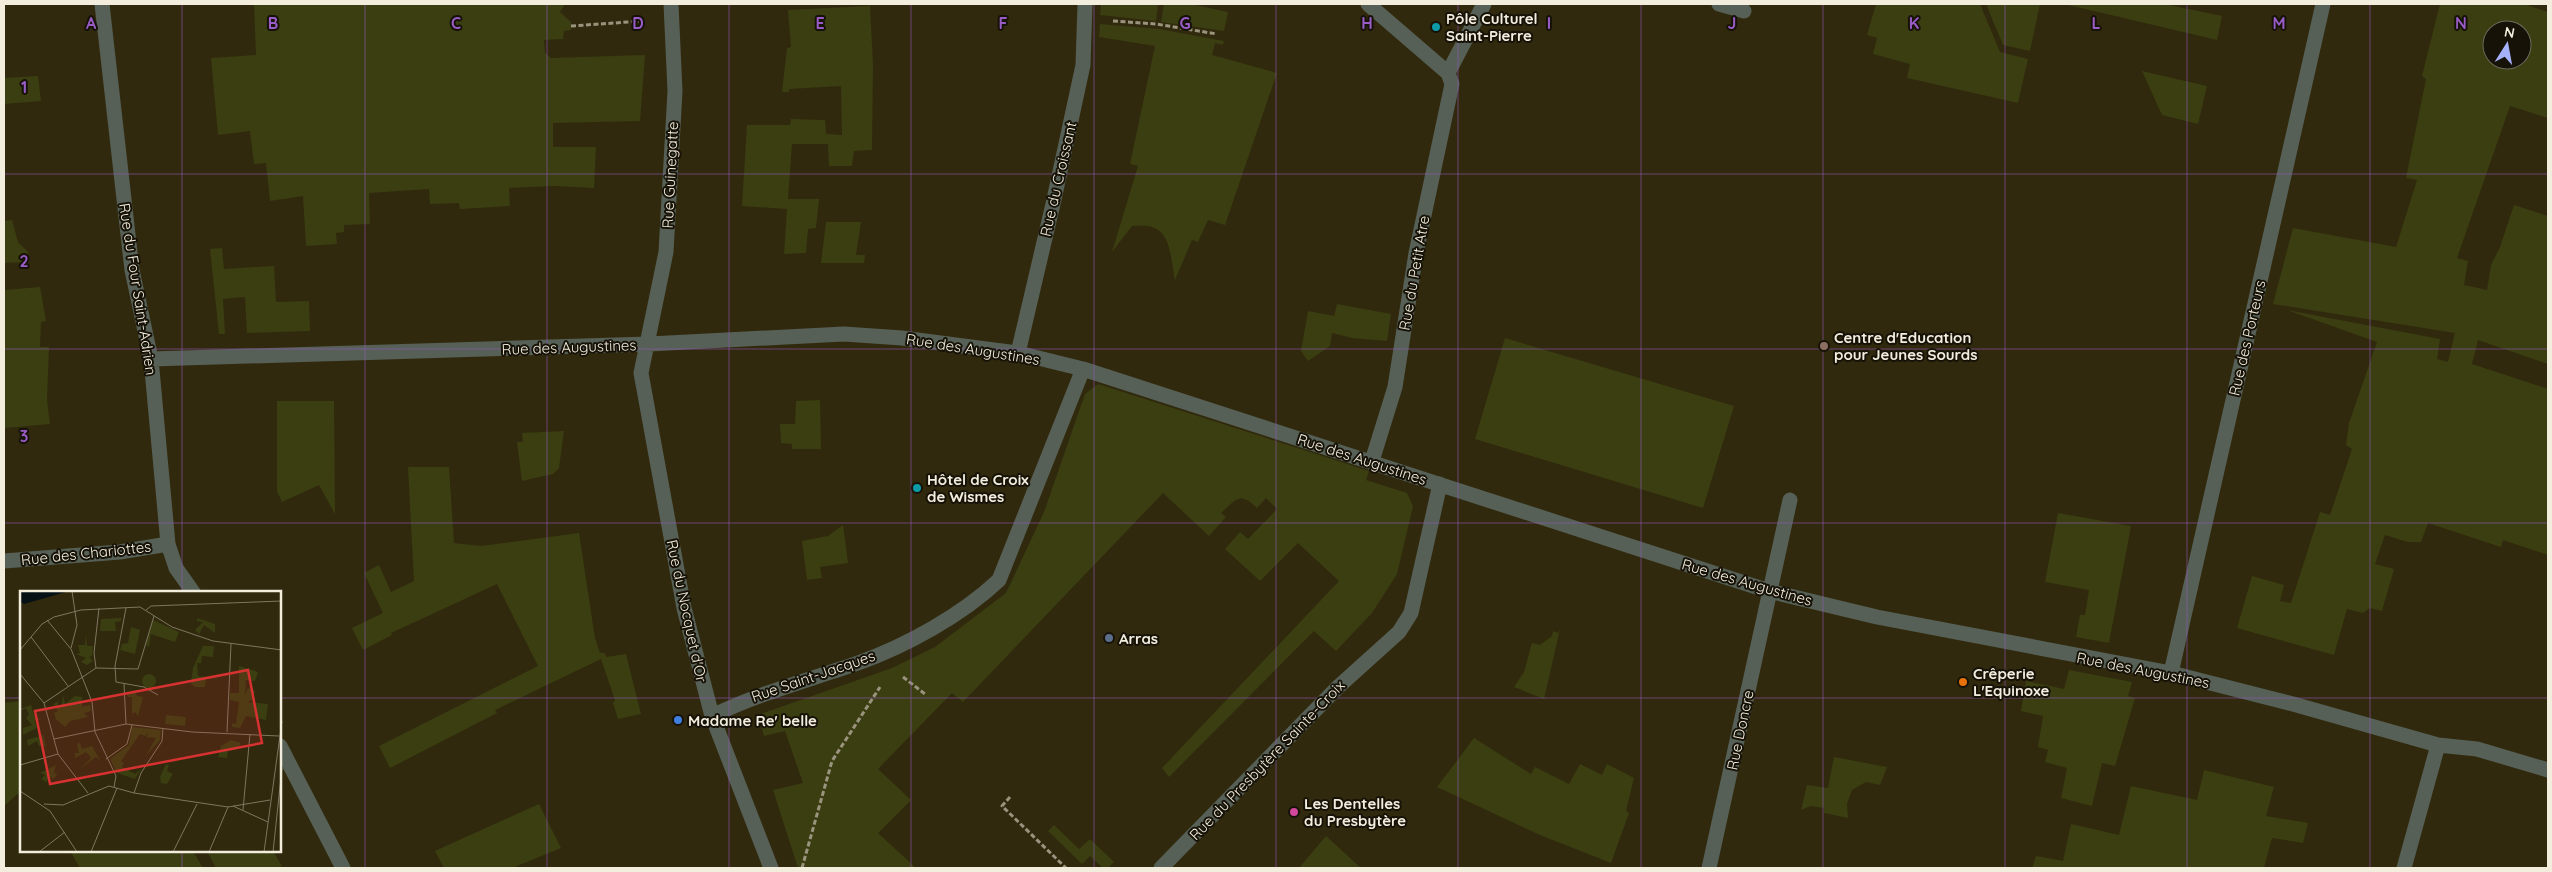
<svg xmlns="http://www.w3.org/2000/svg" width="2552" height="872" font-family="Quicksand,sans-serif">
	<rect width="100%" height="100%" fill="#31290d"/>
	<path fill="#3a3e11" fill-rule="evenodd" d="M254,4h311l-5,8 11,10v8l-7,1 -1,8 -19,1 1,13 6,5 94,-3 -5,66 -87,2v24h43l-2,41 -40,-2 -45,2 1,18 -50,3 -1,-6 -29,1 -1,-15 -60,4 1,31 -26,1v7l-8,1 1,11 -31,2 -3,-50 -33,5 -4,-38 -12,1 -4,-33 -32,4 -7,-77 45,-3z
		M1101,4h57l-2,17 -56,-6z
		M1164,4h27l37,8 -4,19 -63,-9z
		M1876,4h104l20,48 28,7 -10,44 -111,-25 3,-14 -37,-10 4,-16 -10,-3z
		M1986,4h54l-10,47 -27,-6z
		M2064,4h100l58,12 -5,24z
		M2440,4h84l24,8v106l-38,-12 -53,152 11,3 -4,24 23,5 4,-25 9,-18 14,-42 34,11v148l-70,-24 -6,24 76,25v166l-45,-15 -2,7 -73,-24 -7,19h-13l-23,-7 -10,29 19,5 -12,42 -12,-3 -7,5 -16,-4 -13,46 -97,-27 15,-52 32,9 -4,16 11,2 29,-91 10,3 22,-66 -6,-4 3,-22 28,-81 -90,-32 153,29 -3,20 11,3 7,-29 -182,-29 20,-76 103,19 21,-67 -11,-2 20,-99 -4,-3zM2492,30h30v30h-30z
		M870,6l3,59 -1,85 -18,1 -2,15h-23l-1,-22h-36l-4,55h31l-3,29 -8,1 -2,24 -22,1 3,-45 -45,-3 5,-81h43l1,-6 34,1 1,14 16,1 -1,-49 -52,3v3h-7l5,-44 4,-1 -3,-37z
		M1100,24l59,5 65,12 -1,4 -8,-2 -3,12 65,18 -52,152 -17,-5 -10,22 -6,-2 -17,40c-6,-30 -3,-59 -43,-54l-20,26 26,-86 -8,-2 25,-118 -56,-9z
		M2142,71l65,15 -9,38 -36,-9z
		M38,76l3,25 -37,3v-26z
		M12,220l6,22 10,10 1,10 -25,1v-42z
		M826,222h35l-5,33h9l-1,8h-43z
		M222,248l2,21 50,-3 2,36 33,-1 1,30 -63,2 -2,-36 -22,2 2,35h-6l-9,-85z
		M40,287l6,34 -5,1 -1,25h9l-2,53 3,24 -45,4 -1,-138z
		M1337,304l54,10 -4,27 -35,-3 -20,-5 -2,13 -22,15 -7,-10 7,-40 26,5z
		M1505,338l229,68 -31,102 -228,-69z
		M1098,384l271,87 -3,9 41,13 6,13 -16,68 -25,39 -36,38 -22,-20 -145,146 -7,-9 177,-187 -41,-38 -38,38 -35,-32 15,-17 8,7 29,-30 -11,-11 -9,10 -8,-7 -8,-3 -7,3 -13,12 5,4 -17,19 -46,-43 -200,209 -11,-9 -74,76 33,31 -33,33 38,35h-118l-25,-78 30,-7 -18,-52 -21,5 -6,-21 134,-47 43,-21 71,-54 38,-81 41,-118z
		M820,400l1,49h-29v-5l-11,-1 -1,-19h15l1,-23z
		M277,401h57l1,113 -16,-29 -37,17 -5,-11z
		M564,431l-5,37 -6,6 -31,7 -5,-39h6l-1,-9z
		M408,467h41l5,76 27,3 98,-13 16,105 5,15h5l1,4 20,-3 15,60 -23,5 -5,-16 2,-3 -14,-41 -106,51 2,3 -107,55 -11,-22 159,-80 -41,-82 -106,49 1,2 -29,15 -11,-22 31,-15 -19,-40 15,-8 12,27 23,-11z
		M2058,513l73,13 -22,117 -33,-6 4,-22h5l4,-25 -44,-8z
		M843,525l5,38 -28,4 2,11 -15,2 -5,-39 26,-5z
		M1560,629l-16,70 -30,-12 10,-15 8,-29 8,2 12,-9 1,-5 5,2z
		M2069,670l63,12 -4,14 7,2 -20,68 -13,-3 -10,43 -31,-8 6,-30 -22,-6 3,-12 -10,-3 5,-31 -22,-5 5,-30 38,8z
		M21,701v90l-17,15v-103z
		M1474,738l57,36 4,-7 34,17 11,-20 22,11 5,-11 27,14 -8,33 3,2 -18,50 -71,-28 -103,-48z
		M1834,757l53,10 -7,18 -14,-3 -14,8 -5,14 1,14 -24,-5v-5l-14,-2 -9,4 6,-25 21,3z
		M2204,770l70,17 -8,29 42,7 -5,20 -31,-5 -8,30h-232l4,-12 27,5 8,-37 48,11 12,-49 66,14z
		M539,804l22,44 -49,20h-68l-9,-17z
		M1054,825l25,24 11,-10 24,23 -6,6h-5l-13,-12 -8,8 -34,-33z
		M1326,836l35,32h-62z
		M70,851h123l10,17h-123z
		M207,851h66l9,15 -5,2h-61z"/>
	<g fill="none" stroke-linecap="round" stroke-linejoin="round">
		<path stroke="#9a937e" stroke-width="3" stroke-dasharray="5 2.5" stroke-linecap="butt" d="M1113,21l43,3 61,10
			M571,26l72,-5
			M903,677l22,17
			M1010,797l-8,9 64,62
			M802,868l30,-107 48,-74"/>
		<path stroke="#566056" stroke-width="15" d="M102,4l30,266 19,89 17,185 8,24 17,24
			M671,4l4,87 -9,161 -25,121 43,235 28,108 59,152
			M1368,4l80,69 4,11 -36,169 -21,134 -23,74
			M1719,4l25,7
			M1448,73l36,-69
			M1018,353l35,-149 30,-139 2,-61
			M151,359l498,-15 195,-10 58,4 116,15 65,16 686,222 108,26 294,56 122,31 145,41 39,4 71,21
			M4,561l116,-9 48,-8
			M2171,673l152,-669
			M712,716c47,-23 97,-36 146,-53 48,-17 104,-48 141,-83l84,-211
			M280,746l63,122
			M1161,868l177,-181 61,-55 12,-19 29,-129
			M1709,868l81,-368
			M2404,868l34,-123"/>
	</g>
	<path fill="none" stroke="#995cc6" stroke-width="1" stroke-opacity="0.55" d="M182,4v588M365,4v864M547,4v864M729,4v864M911,4v864M1094,4v864M1276,4v864M1458,4v864M1641,4v864M1823,4v864M2005,4v864M2187,4v864M2370,4v864M4,174h2544M4,349h2544M4,523h2544M4,698h17M280,698h2268M182,851v17"/>
	<g fill="#0f9aa8" stroke="#161207" stroke-width="2">
		<circle cx="1436" cy="27" r="5"/>
		<circle cx="917" cy="488" r="5"/>
	</g>
	<circle fill="#8d6e63" stroke="#161207" stroke-width="2" cx="1824" cy="346" r="5"/>
	<circle fill="#5c6f8a" stroke="#161207" stroke-width="2" cx="1109" cy="638" r="5"/>
	<circle fill="#e8710a" stroke="#161207" stroke-width="2" cx="1963" cy="682" r="5"/>
	<circle fill="#3f7fe0" stroke="#161207" stroke-width="2" cx="678" cy="720" r="5"/>
	<circle fill="#d1479c" stroke="#161207" stroke-width="2" cx="1294" cy="812" r="5"/>
	<g text-anchor="middle" dominant-baseline="central" stroke-width="4" stroke-linejoin="round" paint-order="stroke">
		<g font-size="15" font-weight="bold" fill="#f2eddd" stroke="#161207" text-anchor="start">
			<text x="1446" y="18">Pôle Culturel<tspan x="1446" dy="17">Saint-Pierre</tspan></text>
			<text x="1834" y="337">Centre d'Education<tspan x="1834" dy="17">pour Jeunes Sourds</tspan></text>
			<text x="927" y="479">Hôtel de Croix<tspan x="927" dy="17">de Wismes</tspan></text>
			<text x="1119" y="638">Arras</text>
			<text x="1973" y="673">Crêperie<tspan x="1973" dy="17">L'Equinoxe</tspan></text>
			<text x="688" y="720">Madame Re' belle</text>
			<text x="1304" y="803">Les Dentelles<tspan x="1304" dy="17">du Presbytère</tspan></text>
		</g>
		<g font-size="15" fill="#f2eddd" stroke="#161207">
			<text transform="translate(670 175) rotate(-87)">Rue Guinegatte</text>
			<text transform="translate(1058 179) rotate(-77)">Rue du Croissant</text>
			<text transform="translate(1414 273) rotate(-80)">Rue du Petit Atre</text>
			<text transform="translate(138 289) rotate(81)">Rue du Four Saint-Adrien</text>
			<text transform="translate(2247 338) rotate(-77)">Rue des Porteurs</text>
			<text transform="translate(569 347) rotate(-2)">Rue des Augustines</text>
			<text transform="translate(973 349) rotate(9)">Rue des Augustines</text>
			<text transform="translate(1362 459) rotate(18)">Rue des Augustines</text>
			<text transform="translate(86 553) rotate(-6)">Rue des Chariottes</text>
			<text transform="translate(1747 582) rotate(16)">Rue des Augustines</text>
			<text transform="translate(687 611) rotate(78)">Rue du Nocquet d'Or</text>
			<text transform="translate(2143 670) rotate(11)">Rue des Augustines</text>
			<text transform="translate(813 676) rotate(-19)">Rue Saint-Jacques</text>
			<text transform="translate(1740 730) rotate(-78)">Rue Doncre</text>
			<text transform="translate(1267 760) rotate(-46)">Rue du Presbytère Sainte-Croix</text>
		</g>
	</g>
	<g transform="translate(20 591)">
		<rect width="261" height="261" fill="#31290d"/>
		<path d="M101,27v3l-6,1 1,9h-16l1,-12zM177,27l18,6v9l-11,-8 -5,9 -4,-4 8,-8 -6,-1zM133,29l26,12 -4,10 -24,-8 -2,13 -3,-2zM111,36l9,3 -5,24 -15,-4 2,-6 6,-1zM66,43l1,12h6l-1,10 -3,1 4,4 -6,4 -6,-3 5,-4 -10,-4 4,-1 -2,-8h7zM183,55h11l-1,11 -11,-1 -1,7h-4l1,13 23,3 -15,-1 -1,9h-10l-4,-3 2,-16zM219,75l19,6 -3,9 -9,-1 -1,15 3,-7 7,3 -2,9 -6,2 21,2 -2,16 -20,-4 -6,12 -8,-1v-4l4,1 3,-22 -9,-2v-7h9zM122 90a7 7 0 1 1 14 0a7 7 0 1 1-14 0ZM115,100l2,5 6,1 -5,19 -3,-4 -3,2v-17h-4l-1,-3zM43,104l2,9 10,-8 7,1v10l8,-2 1,6 -7,2 4,4 -18,4 -5,6 -9,-8 -2,-6 4,-2 -5,-7 6,-3 -2,6 5,-2zM11,114l4,13 6,1 -6,2 2,7 -14,7v-7l9,-3 -6,-7 3,-4 -3,-6 -6,3v-2zM146,124l20,2 -1,9 -20,-2zM112,136l29,3 -1,10 -15,17 11,-19 -10,-1 3,-5 -4,4 -5,-2 -19,27 3,2 -2,4 13,7 6,-5 -6,10 -18,-6 -7,-14 19,-14zM23,144l3,11h-7l-2,-5 -9,5 -1,-6zM211,149l10,3 -3,6 -10,2 -1,7 -9,-1 3,-11zM60,152l2,6 10,-3 8,14 -4,-3 -16,12 11,-11 -5,-6 -11,6v-5h4l-2,-9zM146,173l3,1 -2,6 6,3 -6,10 -6,-1 -1,-6zM36,174l-2,7 3,3 -4,4 -3,-3 -4,6 -5,-3 4,-4 -5,-2z" fill="#3a3e11"/>
		<path d="M0,0h46v1l-42,12 -4,-2z" fill="#061116"/>
		<path fill="none" stroke="#7e7760" stroke-width="1" d="M106,17l-11,58 1,16 28,5 14,8M126,19l5,-4 131,-5M27,29l24,29 21,53 3,30 21,44 -2,11M11,46l37,49M51,57l6,-23 -5,-34M0,59l22,-26 12,-7 27,-7 59,-3 32,20 41,14 69,9M76,77l-2,-15 5,-45M0,83l24,29M104,93l2,40M24,112l52,-35 42,1 16,-53M24,112l14,51 30,39M207,141l4,-88M34,148l72,-15 66,8 87,4M86,168l21,-15 5,-19M0,174l38,-11M0,200l30,20 27,41M114,202l7,-20 21,-32 1,-13M24,213l19,1 46,-19 25,7 94,14 42,-7M213,215l35,16M223,219l7,-76M19,261l26,-20M71,261l26,-64M153,261l24,-48M189,261l19,-45M244,261l18,-131M253,261l9,-84"/>
		<path fill="#d73231" fill-opacity="0.15" stroke="#d73231" stroke-width="2.5" d="M228,79l14,73 -212,41 -15,-73z"/>
		<rect width="261" height="261" fill="none" stroke="#f2eddd" stroke-width="2.5"/>
	</g>
	<g font-size="16" text-anchor="middle" font-weight="bold" fill="#995cc6" stroke="#161207" stroke-width="4" stroke-linejoin="round" paint-order="stroke">
		<text x="91" y="29">A</text>
		<text x="273" y="29">B</text>
		<text x="456" y="29">C</text>
		<text x="638" y="29">D</text>
		<text x="820" y="29">E</text>
		<text x="1003" y="29">F</text>
		<text x="1185" y="29">G</text>
		<text x="1367" y="29">H</text>
		<text x="1549" y="29">I</text>
		<text x="1732" y="29">J</text>
		<text x="1914" y="29">K</text>
		<text x="2096" y="29">L</text>
		<text x="2279" y="29">M</text>
		<text x="2461" y="29">N</text>
		<text x="24" y="93">1</text>
		<text x="24" y="267">2</text>
		<text x="24" y="442">3</text>
	</g>
	<rect width="2552" height="872" fill="none" stroke="#f2eddd" stroke-width="10"/>
	<g transform="translate(2507 45) rotate(11)"><circle r="24" fill="#161207" stroke="#6e6a5d"/>
	<path d="M0-4L9 19L0 12L-9 19Z" fill="#a6b1fc"/>
	<text y="-8" font-size="14" font-weight="bold" text-anchor="middle" fill="#f2eddd">N</text>
	</g>
</svg>
